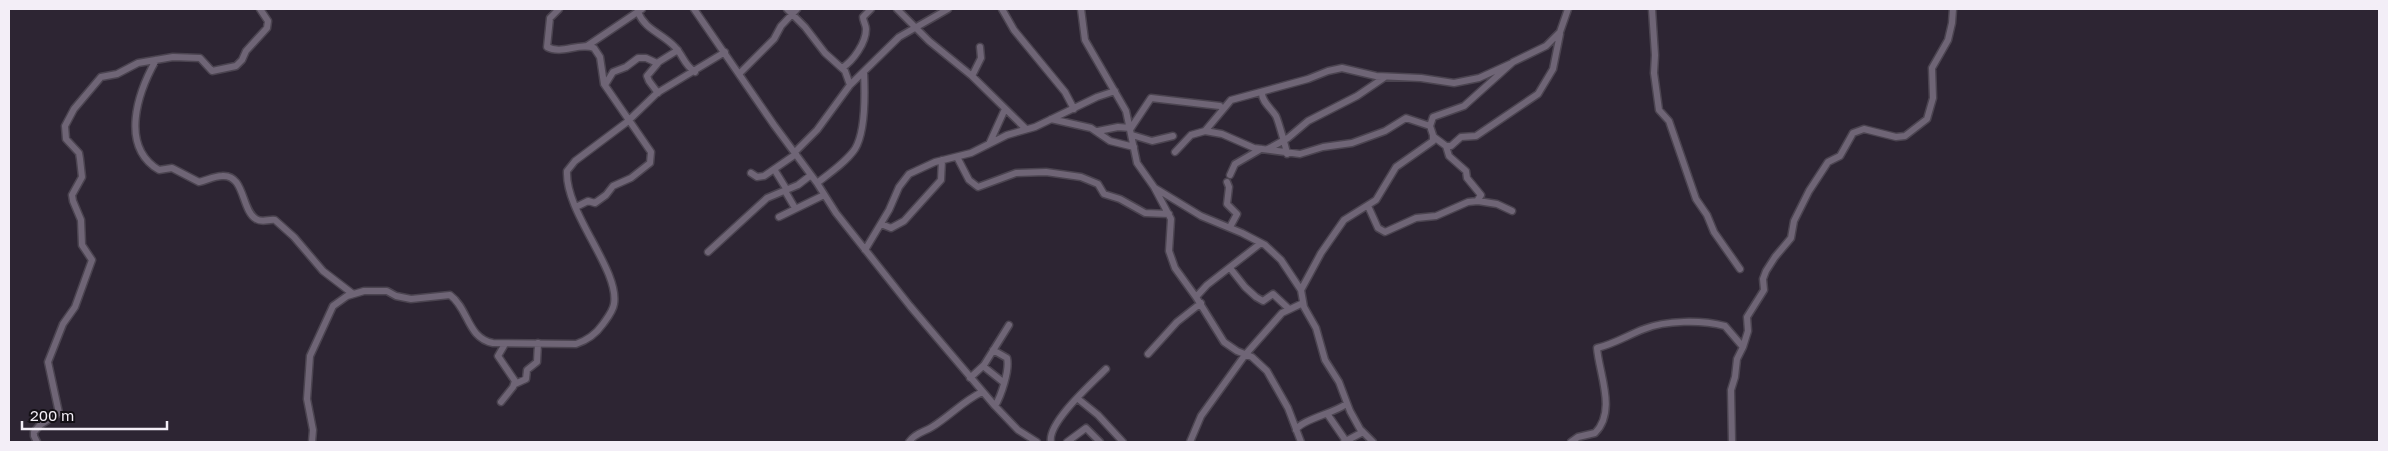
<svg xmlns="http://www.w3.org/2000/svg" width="2388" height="451" font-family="'Golos Text',sans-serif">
	<rect width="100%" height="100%" fill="#2d2533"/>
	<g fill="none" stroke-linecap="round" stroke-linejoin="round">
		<defs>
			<path id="minor" d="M559,9l-9,9 -3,29c15,8 32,-5 47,1l6,9 4,27 47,68 -1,11 -19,15 -18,8 -7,9 -11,8 -7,-2 -12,6
				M694,9l80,116 43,58 19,30 74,93 85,100 23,24 19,12
				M787,9l18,18 20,26 20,18 5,14 -33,45 -22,22
				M897,9l32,32 43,35 54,53
				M1002,9l12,21 51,62 9,17
				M1081,9l4,31 41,71 11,52 17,24 17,32 -2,32 6,17 21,29 28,45 13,9 15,6 15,14 21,37 13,34
				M1652,9l3,46 -1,18 5,37 10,11 27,78 11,16 7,17 26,37
				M638,12c7,18 24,21 37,35 8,8 9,18 20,25
				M587,46l55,-37
				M156,60c-18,32 -37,86 3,110l13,-2 27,14c8,-2 16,-6 23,-6 23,-2 19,34 34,43 6,4 13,0 19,1l19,17 29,34 30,23
				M842,68c11,-7 24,-25 24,-39 0,-4 -3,-8 -3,-12l8,-8
				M740,73l34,-34 7,-13 16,-17
				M972,76l9,-18 -1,-11
				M605,85l8,-13 13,-5 12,-9h8l11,5 21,-13
				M850,85l49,-48 49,-28
				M1262,92c-1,9 9,16 14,24 2,4 11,35 11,38
				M658,93l-9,-12 -2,-5 11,-13
				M1051,119l40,9 19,13 24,6
				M1098,131l20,-4 13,1 20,-30 69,8
				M1205,131l17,3 32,14 46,6 23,-7 29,-4 33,-12 21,-13 24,8
				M1132,135l20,6 21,-5
				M1434,137l12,9h5l10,-9 15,-1 62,-42 15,-25 7,-35
				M990,142l15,-33
				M1446,146l3,10 17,15 1,7 14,17 -4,6
				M1268,149l20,-11 20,-17 49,-25 28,-19
				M1175,152l16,-17 14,-4 26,-31 77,-21 20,-8 14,-3 34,8 45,2 33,5 25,-5 33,-15
				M957,157l12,23 9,7 38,-14 30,-1 35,5 17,7 6,10 16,5 25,14 24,1
				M774,169l13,21
				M751,173l6,4 7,-1 32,-22
				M1230,175l5,-11 26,-15
				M1227,182l2,5 -2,17 10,10 -7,13
				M817,183c13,-10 29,-21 38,-34 11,-18 10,-56 9,-77
				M1155,188l46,28 41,17 23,12 16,15 20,30
				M785,191l10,17
				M1368,206l10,22 7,4 31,-14 20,-2 32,-14 10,-1 19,3 15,7
				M779,217l45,-22
				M881,224l10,4 13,-7 37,-41 1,-20
				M865,250l24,-40 10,-23 10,-13 26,-12 36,-9 36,-18 28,-8 62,-30 18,-6
				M708,252l59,-54 31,-13 13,-10
				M1230,268l15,19 11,10 7,4 10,-7 16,15
				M1196,297l11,-12 54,-42
				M993,350l14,8c3,12 -6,38 -12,48
				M1148,354l29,-32 24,-19
				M983,366l20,16
				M970,378l14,-13 25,-40
				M515,384l11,-5 1,-9 10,-8 1,-19
				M1077,398l21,17 25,27
				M501,402l12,-15 2,-6 -17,-25 7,-12
				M1328,415l18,26
				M1296,430c4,-10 39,-17 50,-26
				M37,442l-3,-6v-4l6,-7 19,-12 -11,-51 15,-38 12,-17 17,-47 -10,-15 -1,-25 -8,-19 -1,-6 10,-18 -2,-18 -1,-6 -13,-14 -1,-13 9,-17 27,-32 16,-3 21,-11 35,-6 27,1 12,13 24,-5 6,-6 4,-9 21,-23 1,-7 -8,-12
				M312,442l1,-12 -6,-31 3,-43 23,-50 14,-10 17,-5h23l9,5 15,3 39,-4c19,14 17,43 43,48l83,1c12,-4 20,-10 27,-20 5,-7 10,-13 11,-20 6,-34 -49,-91 -47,-133l8,-10 52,-39 30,-29 68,-41
				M909,442c6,-9 15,-10 23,-15 18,-11 31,-26 50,-35
				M1051,442c-4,-19 41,-59 55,-73
				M1067,442l19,-14 14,14
				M1190,442l11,-26 44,-61 37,-42 21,-10
				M1344,442l19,-10
				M1373,442l-13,-13 -10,-18 -11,-29 -14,-22 -9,-32 -12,-21 -3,-17 20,-37 23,-33 32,-20 20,-33 37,-26v-6l-3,-9 3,-9 31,-11 49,-44 33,-16 14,-14 8,-23
				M1571,442l7,-5 17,-4c22,-22 4,-59 2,-85 17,-4 31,-13 47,-19 22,-9 58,-9 81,-3l18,21
				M1732,442l-1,-52 4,-13 2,-18 6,-12 5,-16 -1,-14 17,-27 -1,-11 3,-8 9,-14 16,-19 3,-17 15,-30 19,-29 12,-6 4,-7 9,-16 11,-4 32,8 9,-1 22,-17 6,-21 -1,-30 16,-28 4,-17 1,-14"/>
		</defs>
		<use href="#minor" stroke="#4b4450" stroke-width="9"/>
		<use href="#minor" stroke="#6f6576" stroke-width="6"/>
	</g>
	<rect width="2388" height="451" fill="none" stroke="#f3eef7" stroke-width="20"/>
	<path d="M22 421v8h145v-8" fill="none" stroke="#f3eef7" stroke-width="2.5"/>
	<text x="30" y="421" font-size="15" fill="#f3eef7" stroke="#141016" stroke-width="4" paint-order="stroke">200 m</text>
</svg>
